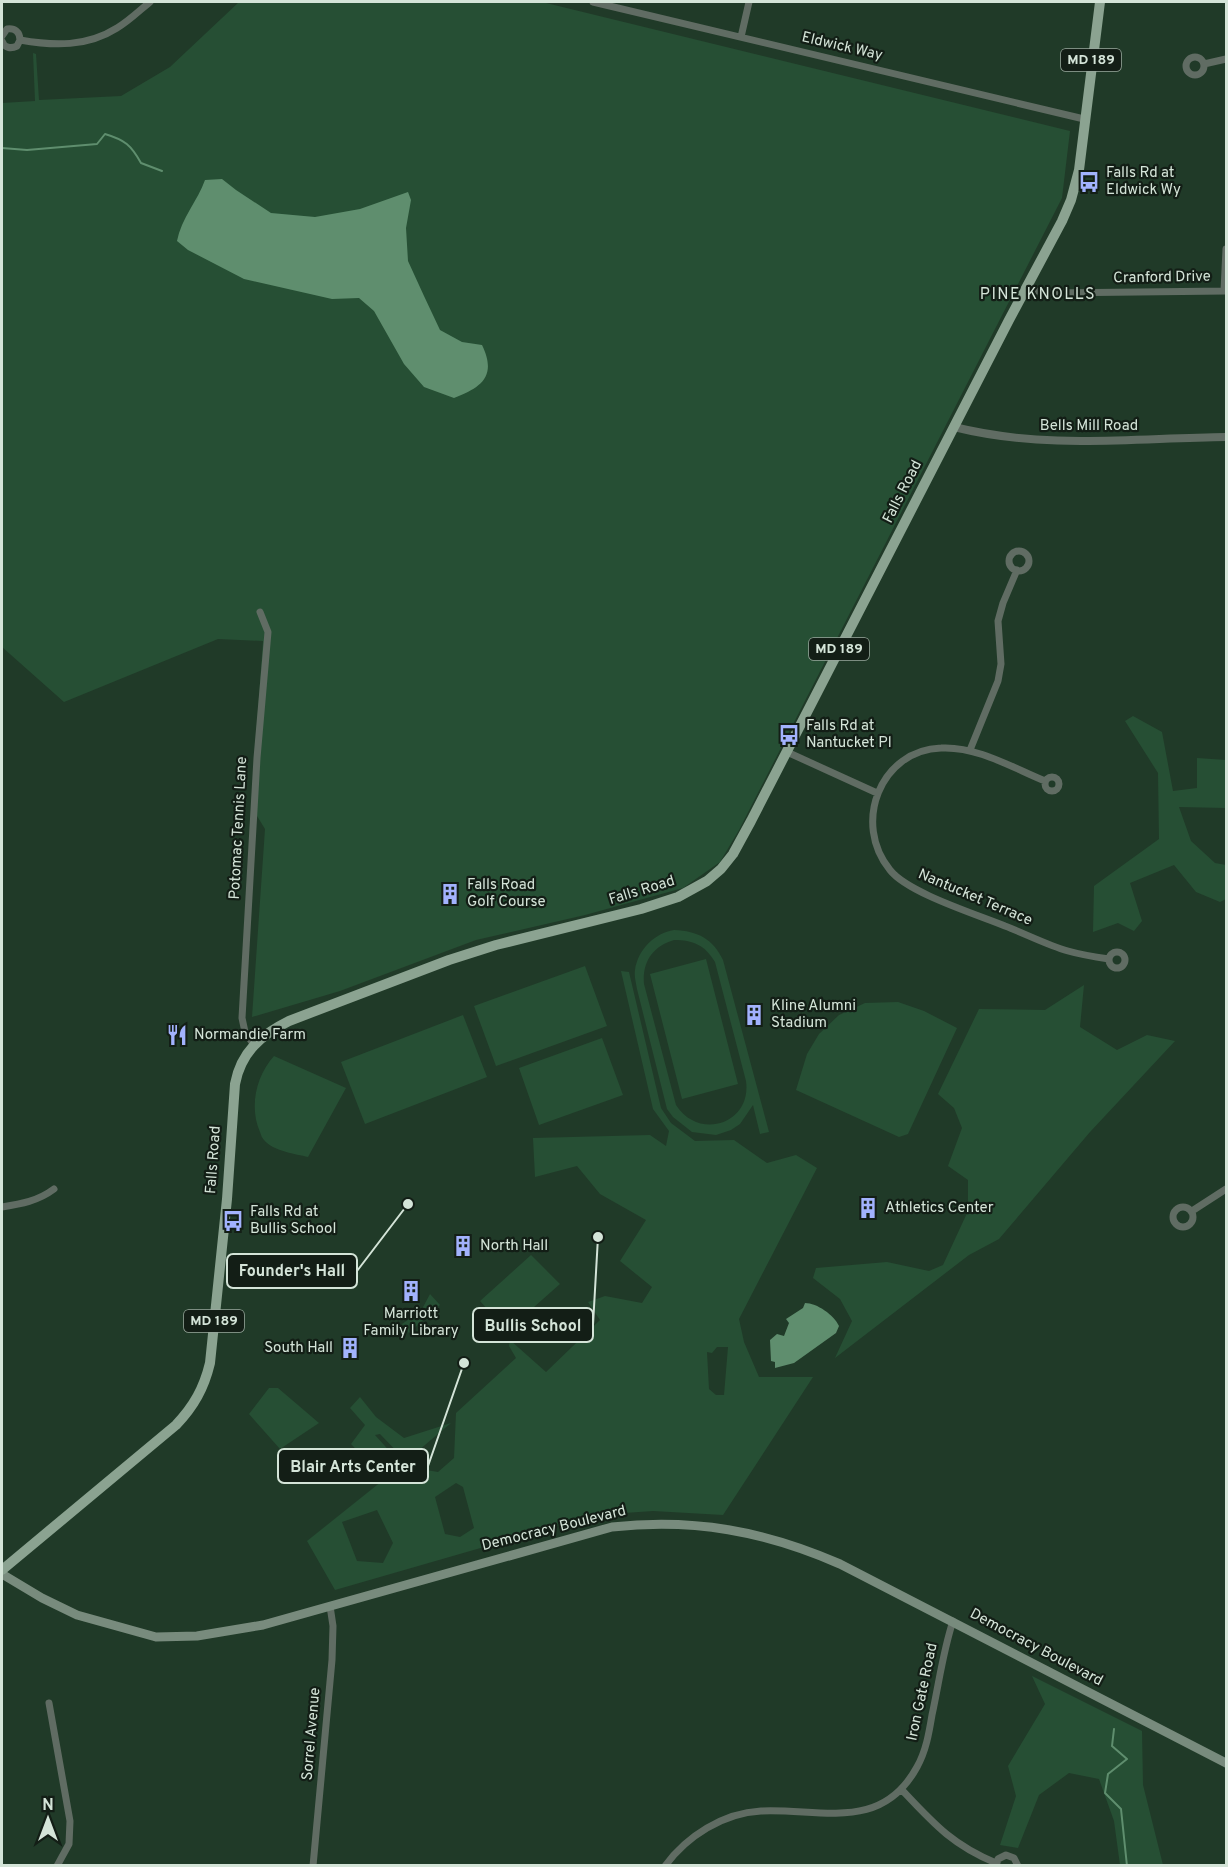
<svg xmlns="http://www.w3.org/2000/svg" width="1228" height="1867" font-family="Overpass,sans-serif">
	<rect width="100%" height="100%" fill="#203a28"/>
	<path fill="#264f34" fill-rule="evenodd" d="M239,2h303l528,129 -8,67 -323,632 -19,32 -37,26 -98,27 -109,25 -136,51 -88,26 13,-188 -14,-23 12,-165 -45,-2 -154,63 -62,-55v-544l33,-2 -2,-48 3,1 3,46 82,-4 49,-29z
		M1133,716l29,16 11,59 24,-3v-30l29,2v48l-47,-1 12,34 24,22 11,2v34l-6,3 -24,-10 -22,-27 -44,18 12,38 -8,10 -16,-8 -25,9 1,-46 65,-47 -1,-66 -33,-52z
		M674,930c24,1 39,9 49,30l46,172 -9,2 -7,-29 -13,19 -9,6 -15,5 -24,-3 -19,-15 -6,-8 -30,-120c-1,-6 -3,-13 -2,-19 3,-21 20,-37 39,-40zM674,940c19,0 31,5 41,22l31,119c6,43 -47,60 -70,24l-32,-121c-2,-22 9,-38 30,-44z
		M706,959l32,125 -56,15 -32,-125z
		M585,966l22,60 -111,40 -22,-60z
		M621,971l8,1 32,136 10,15 24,18 39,-1 33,23 29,-8 21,13 -78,151 5,23 15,35h54l-90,138 -70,-4 -58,4 -260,75 -28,-49 75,-60 1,-10 -9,-3 -23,-24 14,-19 -15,-17 10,-11 16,20 28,21 47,-15 -45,38 -26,-27 -5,1 28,31 35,6 16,-14 2,-45 60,-55 -7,-12 1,-6 36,32 54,-52 -12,-18 17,-6 37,7 10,-16 -32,-26 26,-41 -46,-26 -23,-28 -42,11 -2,-39 117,-3 16,11 3,-15 -16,-22zM717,1347h11l-4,48h-8l-7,-6 -2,-37 5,1zM456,1483l7,4 11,41 -14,9 -15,-3 -10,-37zM377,1510l16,33 -10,20 -26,-2 -15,-39z
		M1084,985l-4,42 37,23 30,-15 28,6 -85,91 -91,107 -30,16 -134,103 17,-37 -12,-22 -27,-21 3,-10 71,-6 42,9 14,-6 25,-54v-31l-20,-14 14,-38 -8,-20 -16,-14 41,-85 66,1z
		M898,1002l26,9 33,17 -49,106 -9,3 -103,-47 11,-36 12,-20 20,-19 26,-12z
		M463,1015l24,62 -122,47 -24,-62z
		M602,1038l21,57 -84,30 -20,-57z
		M274,1056l72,32 -38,69c-12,-3 -35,-6 -44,-17 -2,-2 -3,-5 -4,-8 -11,-25 -4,-56 14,-76z
		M531,1255l29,29 -53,47 -27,-30z
		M430,1294l10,11 -31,28 -7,-9 19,-13z
		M269,1388h9l41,35 -39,26 -31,-35z
		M1032,1676l110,55 1,54 20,80h-43l-6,-44 -15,-42 -30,-6 -30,22 -21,53 -18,-3 16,-49 -8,-30 37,-62z"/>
	<path fill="#5f8e6e" d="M222,179l14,11 35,23 44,4 45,-8 48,-17 3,8 -5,28 2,33 16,35 16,34 22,12 20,3c15,31 0,42 -28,53l-30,-11 -20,-23 -30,-53 -15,-13 -27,1 -88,-20 -56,-29 -11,-9c4,-22 21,-41 28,-61z
		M805,1303c12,0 29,12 34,23l-3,7 -42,30 -19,5v-6l-4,-1 -1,-21 7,-6 7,2 5,-13 -3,-4 17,-11z"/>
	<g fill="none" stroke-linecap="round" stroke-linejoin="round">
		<path stroke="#5f8e6e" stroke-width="2" d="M2,148l25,2 70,-6 8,-10c20,6 26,11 36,29l21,8
			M1114,1729l-2,17 15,13 -19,15 -3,19 16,16 6,57"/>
		<path stroke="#606c63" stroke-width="7" d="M593,2l491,117
			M2,36l5,-7c8,-1 13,3 13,11
			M741,37l8,-35
			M20,40c34,6 67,7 97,-12 12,-7 23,-18 33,-26
			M2,41c2,7 9,8 15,5l3,-6
			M1186 66a9 9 0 1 1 18 0a9 9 0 1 1-18 0Z
			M1204,64l22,-5
			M1025,289l25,4 176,-2
			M1224,291l2,-42
			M1009 561a10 10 0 1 1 20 0a10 10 0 1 1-20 0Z
			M970,750l28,-69 3,-17 -3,-43 5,-18 14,-33
			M787,752l90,41
			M1045 784a7 7 0 1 1 14 0a7 7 0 1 1-14 0Z
			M1045,781c-32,-13 -68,-35 -104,-33 -61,2 -89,76 -51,122 18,23 86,44 115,56 21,8 42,19 63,25 14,4 27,6 41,8
			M1109 960a8 8 0 1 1 16 0a8 8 0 1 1-16 0Z
			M254,1045l-9,-13 -3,-14 15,-260 11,-126 -8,-20
			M1173 1217a10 10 0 1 1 20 0a10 10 0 1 1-20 0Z
			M2,1207c19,-3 36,-6 52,-18
			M1192,1211l34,-22
			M49,1703l21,118 -1,23 -12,22
			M901,1789c32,34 51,56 95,74
			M313,1866l19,-206 1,-34 -3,-20
			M665,1866c22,-30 58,-53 96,-55 59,-3 120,22 156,-44 9,-16 12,-34 15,-52 7,-32 11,-64 21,-94
			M996,1866l2,-7 8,-4 8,3 4,8"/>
		<path stroke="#606c63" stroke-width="8" d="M954,427c93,23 179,11 272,10"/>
		<path stroke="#788b7d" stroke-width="9" d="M2,1574l40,24 35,17 79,22 41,-1 66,-11 349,-98c82,-9 152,4 228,37l386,199"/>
		<path stroke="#8ba391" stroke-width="10" d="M2,1570l174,-145c18,-19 28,-37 34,-62l17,-164 8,-115c6,-32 26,-49 54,-63l160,-61 47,-15 145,-36 37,-12 29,-16 14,-12 12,-15 18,-33 258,-501 53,-99 9,-21 8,-30 21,-168"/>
	</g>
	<defs>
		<symbol id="bus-bare" viewBox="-9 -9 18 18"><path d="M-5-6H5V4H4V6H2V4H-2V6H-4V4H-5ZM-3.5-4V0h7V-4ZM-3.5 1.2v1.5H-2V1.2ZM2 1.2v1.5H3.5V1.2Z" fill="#a2b2fd" stroke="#131e16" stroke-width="2.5" paint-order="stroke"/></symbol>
		<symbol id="building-bare" viewBox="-9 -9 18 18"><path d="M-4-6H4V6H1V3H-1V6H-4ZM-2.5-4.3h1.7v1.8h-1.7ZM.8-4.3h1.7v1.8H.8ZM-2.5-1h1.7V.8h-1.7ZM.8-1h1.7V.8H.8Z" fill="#a2b2fd" stroke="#131e16" stroke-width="2.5" paint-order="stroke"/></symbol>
		<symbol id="restaurant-bare" viewBox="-9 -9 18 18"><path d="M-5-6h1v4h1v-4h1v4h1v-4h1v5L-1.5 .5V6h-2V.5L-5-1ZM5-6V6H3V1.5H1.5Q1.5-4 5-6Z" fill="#a2b2fd" stroke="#131e16" stroke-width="2.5" paint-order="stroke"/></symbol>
	</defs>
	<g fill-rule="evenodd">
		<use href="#bus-bare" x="1074" y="167" width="30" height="30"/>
		<use href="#bus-bare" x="774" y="720" width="30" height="30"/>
		<use href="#building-bare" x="435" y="879" width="30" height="30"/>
		<use href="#building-bare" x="739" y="1000" width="30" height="30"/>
		<use href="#restaurant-bare" x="162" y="1020" width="30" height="30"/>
		<use href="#building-bare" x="853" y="1193" width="30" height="30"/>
		<use href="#bus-bare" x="218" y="1206" width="30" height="30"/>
		<use href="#building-bare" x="448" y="1231" width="30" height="30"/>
		<use href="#building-bare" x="396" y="1276" width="30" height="30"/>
		<use href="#building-bare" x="335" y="1333" width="30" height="30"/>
	</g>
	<g text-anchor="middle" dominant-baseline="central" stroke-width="4.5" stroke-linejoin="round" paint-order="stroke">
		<g fill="#131e16" stroke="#9aa99e" stroke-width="1.5">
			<rect x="1061" y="49" width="60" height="22" rx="4.5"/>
			<rect x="809" y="638" width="60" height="22" rx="4.5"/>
			<rect x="184" y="1310" width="60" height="22" rx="4.5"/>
		</g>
		<g font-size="14" font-weight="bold" fill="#d4e4d8">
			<text x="1091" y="60">MD 189</text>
			<text x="839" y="649">MD 189</text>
			<text x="214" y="1321">MD 189</text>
		</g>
		<g font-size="15" fill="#d4e4d8" stroke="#131e16">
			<text transform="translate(842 47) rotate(13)">Eldwick Way</text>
			<text transform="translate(1162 278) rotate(-1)">Cranford Drive</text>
			<text x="1089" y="426">Bells Mill Road</text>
			<text transform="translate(903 492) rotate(-63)">Falls Road</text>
			<text transform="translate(239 828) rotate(-87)">Potomac Tennis Lane</text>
			<text transform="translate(642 891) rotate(-17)">Falls Road</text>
			<text transform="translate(975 898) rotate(23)">Nantucket Terrace</text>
			<text transform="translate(214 1160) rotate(-86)">Falls Road</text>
			<text transform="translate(554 1529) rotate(-14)">Democracy Boulevard</text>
			<text transform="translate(1036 1648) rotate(28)">Democracy Boulevard</text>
			<text transform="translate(923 1692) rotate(-78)">Iron Gate Road</text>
			<text transform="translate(312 1734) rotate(-85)">Sorrel Avenue</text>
		</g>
		<g font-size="15" fill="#d4e4d8" stroke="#131e16" text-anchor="start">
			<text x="1106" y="173">Falls Rd at<tspan x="1106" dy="17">Eldwick Wy</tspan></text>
			<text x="806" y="726">Falls Rd at<tspan x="806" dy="17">Nantucket Pl</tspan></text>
			<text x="467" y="885">Falls Road<tspan x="467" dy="17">Golf Course</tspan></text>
			<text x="771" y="1006">Kline Alumni<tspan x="771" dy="17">Stadium</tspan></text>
			<text x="194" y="1035">Normandie Farm</text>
			<text x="885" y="1208">Athletics Center</text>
			<text x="250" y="1212">Falls Rd at<tspan x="250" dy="17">Bullis School</tspan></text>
			<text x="480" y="1246">North Hall</text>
			<text x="411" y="1314" text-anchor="middle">Marriott<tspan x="411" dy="17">Family Library</tspan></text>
			<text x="333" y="1348" text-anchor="end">South Hall</text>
		</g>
		<g font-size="16" letter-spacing="1.5" fill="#d4e4d8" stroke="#131e16">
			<text x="1038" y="295">PINE KNOLLS</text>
		</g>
	</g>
	<path fill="none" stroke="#d4e4d8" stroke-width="2" d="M408 1204L357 1271M598 1237L593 1325M464 1363L428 1466"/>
	<g fill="#d4e4d8" stroke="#131e16" stroke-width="2">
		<circle cx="408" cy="1204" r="6"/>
		<circle cx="598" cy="1237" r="6"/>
		<circle cx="464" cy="1363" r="6"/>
	</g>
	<g fill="#131e16" stroke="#d4e4d8" stroke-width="2">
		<rect x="227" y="1254" width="130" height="34" rx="6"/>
		<rect x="473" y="1308" width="120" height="34" rx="6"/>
		<rect x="278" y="1449" width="150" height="34" rx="6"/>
	</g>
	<g font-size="16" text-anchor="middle" font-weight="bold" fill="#d4e4d8">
		<text x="292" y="1276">Founder's Hall</text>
		<text x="533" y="1331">Bullis School</text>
		<text x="353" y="1472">Blair Arts Center</text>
	</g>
	<rect width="1228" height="1867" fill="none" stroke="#d4e4d8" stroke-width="6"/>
	<g transform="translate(48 1819)" stroke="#131e16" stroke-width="4.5" paint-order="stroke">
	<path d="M0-4.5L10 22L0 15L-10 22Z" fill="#d4e4d8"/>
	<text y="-9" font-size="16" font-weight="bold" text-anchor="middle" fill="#d4e4d8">N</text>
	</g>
</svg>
